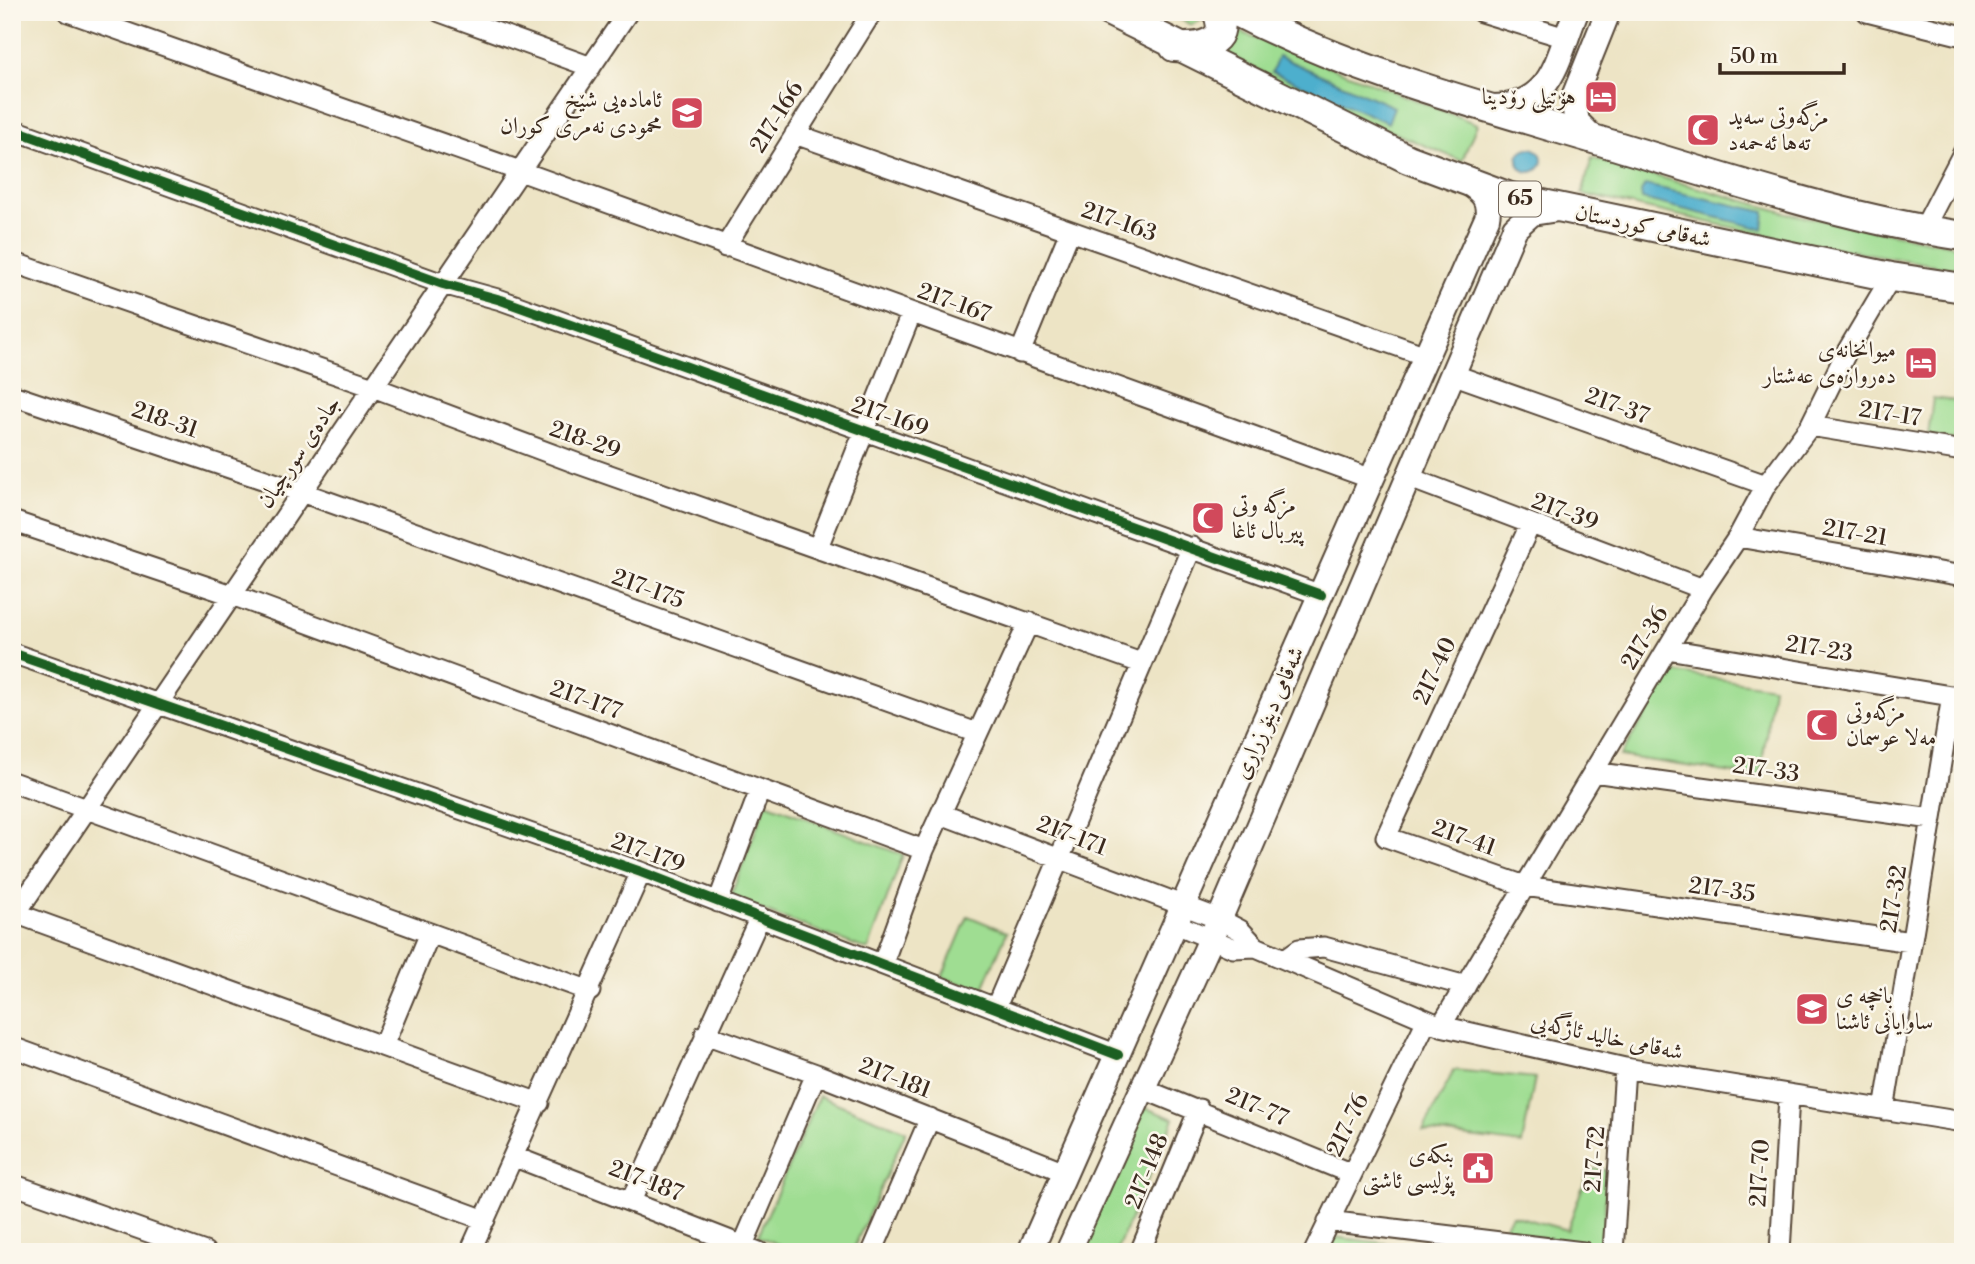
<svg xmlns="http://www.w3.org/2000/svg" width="1975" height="1264" font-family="'Libre Bodoni',Amiri,serif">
	<rect width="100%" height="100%" fill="#fbf7ec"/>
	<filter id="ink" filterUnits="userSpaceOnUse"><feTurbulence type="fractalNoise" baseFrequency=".0143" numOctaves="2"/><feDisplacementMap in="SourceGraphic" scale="14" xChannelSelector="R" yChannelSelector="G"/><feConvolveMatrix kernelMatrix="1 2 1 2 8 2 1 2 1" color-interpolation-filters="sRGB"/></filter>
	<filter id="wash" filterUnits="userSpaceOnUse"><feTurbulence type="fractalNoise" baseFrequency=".00686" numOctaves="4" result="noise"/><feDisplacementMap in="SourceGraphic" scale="28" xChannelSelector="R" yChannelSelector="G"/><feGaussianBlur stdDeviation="1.57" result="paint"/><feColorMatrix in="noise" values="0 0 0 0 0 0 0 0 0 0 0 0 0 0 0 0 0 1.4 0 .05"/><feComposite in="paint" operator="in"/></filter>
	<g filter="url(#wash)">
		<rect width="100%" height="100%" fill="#ede4c5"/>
		<path fill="#9fdd92" stroke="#6d8458" stroke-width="2" d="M1166,12h32l2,9 -9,4z
			M1223,25l254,99 -15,37 -133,-55 -115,-58z
			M1592,158l199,56 172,33v23l-174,-30 -207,-46z
			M1933,398l30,4v39l-35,-5z
			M1672,672l101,15 -13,90 -140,-21z
			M766,803l137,52 -35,95 -138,-52z
			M968,916l39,16 -25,59 -40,-14z
			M1454,1070l81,8 -13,66 -99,-13z
			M819,1096l87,35 -54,121h-56l-38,-16z
			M1143,1107l31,12 -58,133h-37z
			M1589,1169l17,1 -2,76 -103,-14 11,-17 55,15z
			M1333,1237l123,15h-128z"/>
		<path fill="#4eafcd" stroke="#446c76" stroke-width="2" d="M1278,56l116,51 -6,16 -116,-51z
			M1518 160a12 12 0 1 1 24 0a12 12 0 1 1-24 0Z
			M1645,185l120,27 -2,17 -121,-30 -1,-7z"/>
	</g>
	<g filter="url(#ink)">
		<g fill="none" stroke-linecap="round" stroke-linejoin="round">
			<defs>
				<path id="minor" d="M68,12l452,159 852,308
					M440,12l151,55
					M1481,12l85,26
					M1867,12l96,24
					M12,129l431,155 58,16 820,295
					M795,134l631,222
					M1923,230l40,-77
					M725,247l147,-235
					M12,262l361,125 203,76 565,200
					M1020,353l50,-122
					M1452,374l314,111
					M12,395l289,97 676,241
					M1810,426l153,25
					M1410,478l293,111
					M12,521l220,74 692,255
					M1530,525l-144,312 139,49 386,56
					M1738,537l225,39
					M818,547l93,-233
					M1667,649l296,49
					M12,653l629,219 477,183
					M1593,772l339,47
					M12,782l578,209
					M941,814l278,105 21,11 16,17 185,79 184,42 338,54
					M718,902l42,-112
					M12,912l527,191
					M12,919l616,-907
					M1176,924l57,24 23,-1
					M1285,959l14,-10 25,-2 142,39
					M883,963l41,-113 105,-228
					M996,1007l196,-460
					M1441,1026l262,-437 35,-52 28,-52 44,-59 36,-73 45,-76
					M705,1034l111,40 249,98
					M383,1046l47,-113
					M12,1047l473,173
					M1141,1088l211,86
					M1884,1110l68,-414
					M515,1157l244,95
					M12,1184l193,68
					M631,1201l129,-284
					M1328,1221l255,31
					M743,1245l73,-171
					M470,1252l171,-380
					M872,1252l58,-134
					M1140,1252l59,-143
					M1314,1252l113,-232
					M1613,1252l12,-184
					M1780,1252l9,-156"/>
				<path id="major" d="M1490,107c63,1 66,-46 86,-95
					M1594,139l-17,-17 -4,-23 35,-87
					M1030,1252l457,-1034c4,-19 -6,-27 -21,-37
					M1068,1252l143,-313 304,-711 17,-15 26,-4"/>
				<path id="highway" d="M1110,12l298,147 102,38 381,80 72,11
					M1237,12c117,61 247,94 373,132 116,34 232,74 353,92
					M1174,47c23,1 58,-2 43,-35"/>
			</defs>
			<use href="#minor" stroke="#564637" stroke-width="23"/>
			<use href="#major" stroke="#564637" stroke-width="28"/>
			<use href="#highway" stroke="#564637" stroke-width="32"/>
			<use href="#minor" stroke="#fff" stroke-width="19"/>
			<use href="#major" stroke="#fff" stroke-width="24"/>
			<use href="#highway" stroke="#fff" stroke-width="28"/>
			<defs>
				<path id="cycleway" d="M12,129l431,155 58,16 820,295
					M12,653l629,219 477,183"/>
			</defs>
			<use href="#cycleway" stroke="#fbf7ec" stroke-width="15"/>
			<use href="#cycleway" stroke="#1b5e20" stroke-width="10"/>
		</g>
	</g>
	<defs>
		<symbol id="hotel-square" viewBox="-11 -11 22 22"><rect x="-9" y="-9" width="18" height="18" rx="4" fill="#d1495b" stroke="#fbf7ec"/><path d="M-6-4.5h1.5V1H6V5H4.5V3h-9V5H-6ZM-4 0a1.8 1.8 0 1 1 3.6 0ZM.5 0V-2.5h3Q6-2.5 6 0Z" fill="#fff"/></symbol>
		<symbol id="school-square" viewBox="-11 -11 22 22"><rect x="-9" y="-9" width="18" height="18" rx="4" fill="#d1495b" stroke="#fbf7ec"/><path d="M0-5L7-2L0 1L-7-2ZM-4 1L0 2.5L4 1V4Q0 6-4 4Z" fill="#fff"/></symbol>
		<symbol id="mosque-square" viewBox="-11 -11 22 22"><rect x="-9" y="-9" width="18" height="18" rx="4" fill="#d1495b" stroke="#fbf7ec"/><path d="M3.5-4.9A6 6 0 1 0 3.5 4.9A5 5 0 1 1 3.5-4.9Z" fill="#fff"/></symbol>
		<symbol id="civic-square" viewBox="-11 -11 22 22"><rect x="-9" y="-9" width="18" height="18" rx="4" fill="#d1495b" stroke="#fbf7ec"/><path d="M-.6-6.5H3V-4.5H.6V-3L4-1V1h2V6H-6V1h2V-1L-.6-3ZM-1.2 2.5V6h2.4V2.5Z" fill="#fff"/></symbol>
	</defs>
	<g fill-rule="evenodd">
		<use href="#hotel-square" x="1582" y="78" width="38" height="38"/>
		<use href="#school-square" x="668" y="94" width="38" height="38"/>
		<use href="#mosque-square" x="1684" y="111" width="38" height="38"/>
		<use href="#hotel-square" x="1902" y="344" width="38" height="38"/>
		<use href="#mosque-square" x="1189" y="499" width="38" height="38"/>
		<use href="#mosque-square" x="1803" y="706" width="38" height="38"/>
		<use href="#school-square" x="1793" y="990" width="38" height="38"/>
		<use href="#civic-square" x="1459" y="1149" width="38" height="38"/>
	</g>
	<g text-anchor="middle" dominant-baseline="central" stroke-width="5" stroke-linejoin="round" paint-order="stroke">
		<rect fill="#fbf7ec" stroke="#75685c" stroke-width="2" x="1499" y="181.5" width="42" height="35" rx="5"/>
		<g font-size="21" font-weight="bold" fill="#3b2a1e">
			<text x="1520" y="199">65</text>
		</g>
		<g font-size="23" fill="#3b2a1e" stroke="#fbf7ec" text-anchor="end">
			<text x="1576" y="97">هۆتیلی رۆدینا</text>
			<text x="662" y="100">ئامادەیی شێخ<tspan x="662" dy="26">محمودی نەمری کوران</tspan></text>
			<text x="1728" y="117" text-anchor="start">مزگەوتی سەید<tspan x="1728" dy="26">تەها ئەحمەد</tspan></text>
			<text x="1896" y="350">میوانخانەی<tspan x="1896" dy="26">دەروازەی عەشتار</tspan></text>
			<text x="1232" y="505" text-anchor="start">مزگه وتى<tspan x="1232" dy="26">پيربال ئاغا</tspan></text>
			<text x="1846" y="712" text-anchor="start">مزگەوتی<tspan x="1846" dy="26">مەلا عوسمان</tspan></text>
			<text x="1836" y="996" text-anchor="start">باخچه ى<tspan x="1836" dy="26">ساوايانى ئاشنا</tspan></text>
			<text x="1454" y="1155">بنکەی<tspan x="1454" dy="26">پۆلیسی ئاشتی</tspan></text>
		</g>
		<g font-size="23" fill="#3b2a1e" stroke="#fbf7ec">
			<text transform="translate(777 117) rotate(-58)">217-166</text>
			<text transform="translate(1119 222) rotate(19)">217-163</text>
			<text transform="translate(1643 226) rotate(12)">شەقامی کوردستان</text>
			<text transform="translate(954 303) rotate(20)">217-167</text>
			<text transform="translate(1617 406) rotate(20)">217-37</text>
			<text transform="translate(1890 414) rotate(9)">217-17</text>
			<text transform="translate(890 417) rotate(19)">217-169</text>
			<text transform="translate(165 420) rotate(19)">218-31</text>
			<text transform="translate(585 440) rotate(19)">218-29</text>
			<text transform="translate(299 452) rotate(-56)">جادەی سورچیان</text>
			<text transform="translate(1565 512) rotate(20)">217-39</text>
			<text transform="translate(1855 533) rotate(10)">217-21</text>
			<text transform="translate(648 589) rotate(20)">217-175</text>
			<text transform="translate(1645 638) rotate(-59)">217-36</text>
			<text transform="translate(1819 649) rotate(9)">217-23</text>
			<text transform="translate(1435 671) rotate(-65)">217-40</text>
			<text transform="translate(586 700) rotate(20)">217-177</text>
			<text transform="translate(1269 713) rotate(-66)">شەقامی دینۆ زراری</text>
			<text transform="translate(1766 770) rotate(8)">217-33</text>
			<text transform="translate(1072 836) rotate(21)">217-171</text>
			<text transform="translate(1464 838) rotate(20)">217-41</text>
			<text transform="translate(648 853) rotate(20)">217-179</text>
			<text transform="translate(1722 890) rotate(8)">217-35</text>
			<text transform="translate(1894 899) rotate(-81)">217-32</text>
			<text transform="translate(1607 1037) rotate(12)">شەقامی خالید ئاژگەیی</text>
			<text transform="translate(895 1078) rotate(21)">217-181</text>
			<text transform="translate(1257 1107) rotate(23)">217-77</text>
			<text transform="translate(1348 1125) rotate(-64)">217-76</text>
			<text transform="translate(1595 1159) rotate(-86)">217-72</text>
			<text transform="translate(1147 1171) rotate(-68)">217-148</text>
			<text transform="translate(1760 1173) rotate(-87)">217-70</text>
			<text transform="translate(646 1181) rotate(21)">217-187</text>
		</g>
	</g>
	<rect width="1975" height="1264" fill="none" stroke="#fbf7ec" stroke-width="42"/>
	<path d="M1720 63v10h124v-10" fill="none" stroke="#3b2a1e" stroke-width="3.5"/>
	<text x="1730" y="63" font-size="21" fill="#3b2a1e" stroke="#fbf7ec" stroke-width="5" paint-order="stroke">50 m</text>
</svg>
